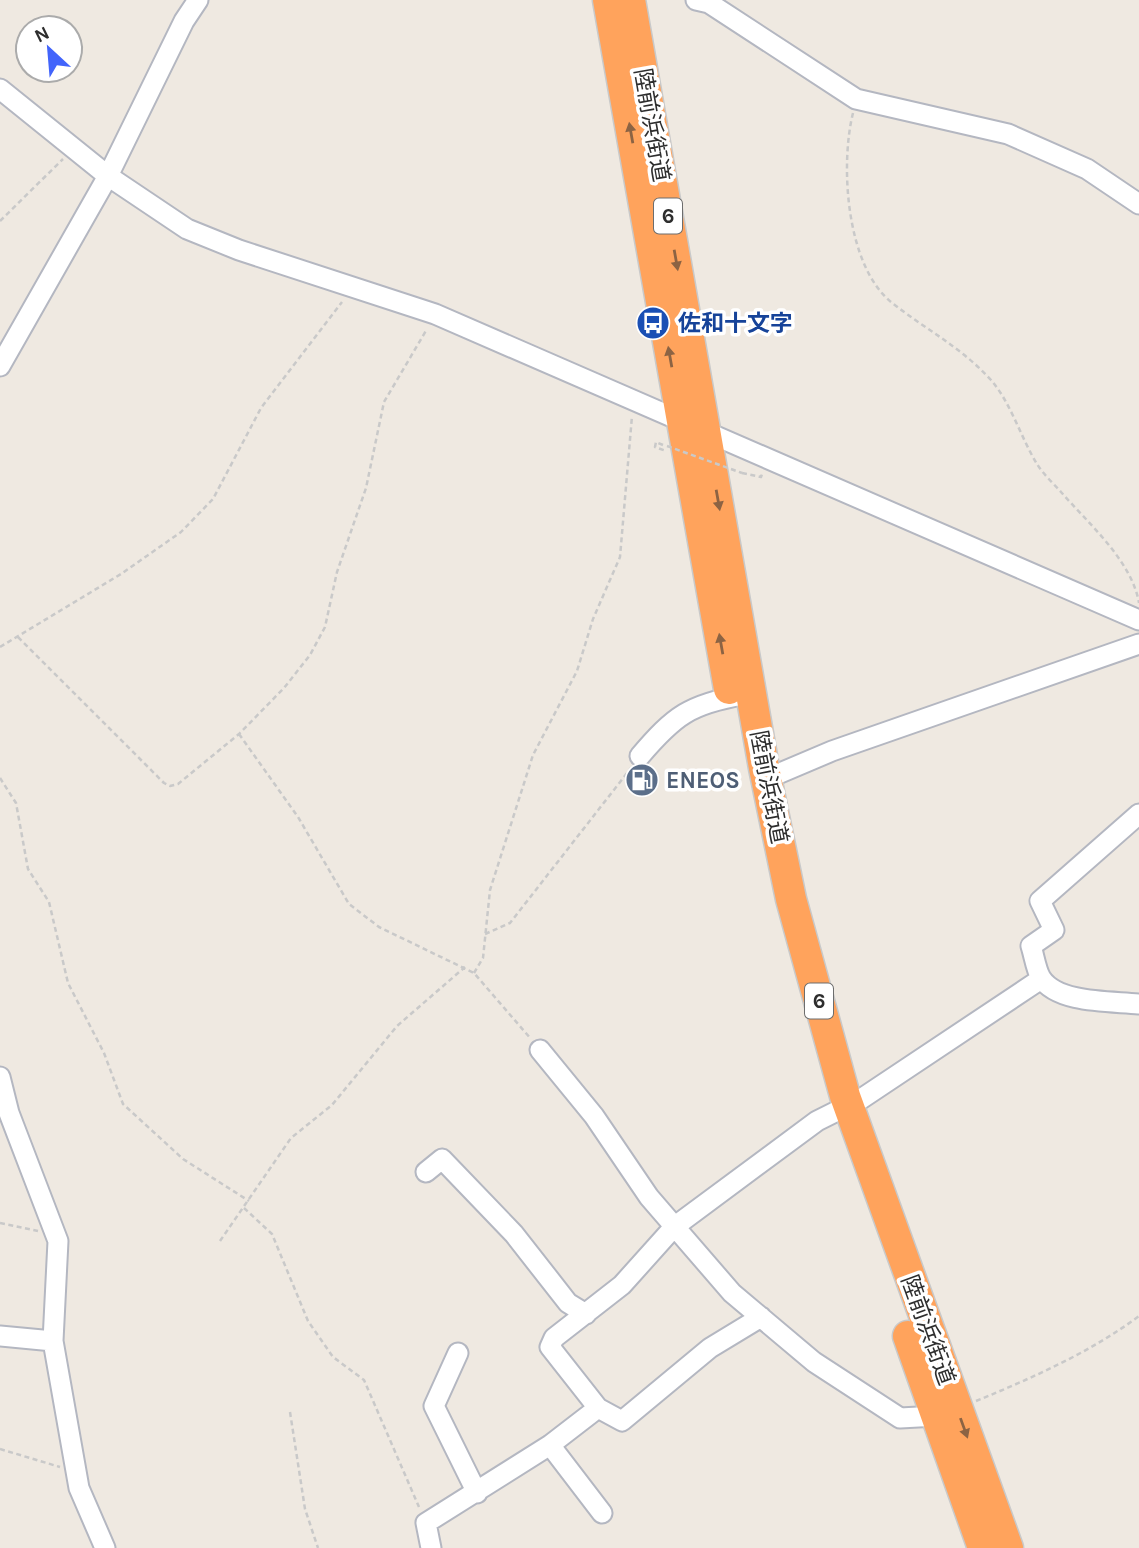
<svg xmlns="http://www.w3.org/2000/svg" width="1139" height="1548" font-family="Karla,'Noto Sans JP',sans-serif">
	<rect width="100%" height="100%" fill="#efe9e1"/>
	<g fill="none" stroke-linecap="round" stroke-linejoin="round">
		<defs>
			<path id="minor" d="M696,0l13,3 147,96 152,35 79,35 52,35
				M0,89l108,87 79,53 52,21 196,64 704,306
				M0,366l108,-190 76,-155 14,-21
				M640,756c34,-40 50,-52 103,-61
				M766,779l66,-28 307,-107
				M1139,814l-99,87 14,29 -23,16c3,9 5,24 10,32 17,26 71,23 98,26
				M540,1050l54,66 55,81 83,96 82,69 86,56 37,-2
				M0,1077l9,36 49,128 -5,100 26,147 26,60
				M426,1172l16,-13 72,75 54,69 18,11
				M0,1336l53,5
				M458,1353l-24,53 43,87
				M598,1408l24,13 88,-73 51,-31
				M550,1445l52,68
				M431,1548l-5,-25 124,-78 48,-37 -48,-61 4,-9 68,-53 52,-58 143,-106 44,-22 180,-120"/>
			<path id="highway" d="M608,0l121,689
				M630,0l134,768 27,131 54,197 163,452
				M908,1336l75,212"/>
		</defs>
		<use href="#minor" stroke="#b4b7c1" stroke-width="23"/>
		<use href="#highway" stroke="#c9c9c9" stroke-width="33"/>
		<path stroke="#c9c9c9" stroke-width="2.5" stroke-dasharray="5 3.5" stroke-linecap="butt" d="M853,113c-13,52 -7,152 38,189 35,28 69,44 100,78 20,23 30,58 46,84 6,10 16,19 24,28 27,31 71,69 78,111
			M0,221l63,-62
			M663,445l-7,-3 -1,5 11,4
			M742,473l19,4 1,-3
			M18,637l146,146 6,3 8,-2 61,-50 45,-46 26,-33 15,-28 12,-55 29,-84 18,-86 43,-73
			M0,647l121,-73 60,-42 32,-33 48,-91 81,-106
			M239,734l59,83 51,87 30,23 95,46 57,66
			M0,778l16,25 12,66 21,33 19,81 36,70 19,51 60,55 66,42
			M485,934l25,-11 121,-155
			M474,973l9,-15 7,-68 43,-135 44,-84 16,-52 27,-62 12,-141
			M244,1208l28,26 36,87 25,36 31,23 55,127
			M0,1223l38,8
			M220,1241l71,-103 41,-33 65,-79 68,-59
			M976,1401c56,-23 115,-49 163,-85
			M290,1412l15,97 13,39
			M0,1449l60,18"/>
		<use href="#minor" stroke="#fff" stroke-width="19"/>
		<use href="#highway" stroke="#ffa35c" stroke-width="30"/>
		<path stroke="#c9c9c9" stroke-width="2.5" stroke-dasharray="5 3.5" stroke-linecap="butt" d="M667,446l75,27"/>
	</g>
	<defs><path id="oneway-solid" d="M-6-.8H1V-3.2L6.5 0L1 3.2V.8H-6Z" transform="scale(1.75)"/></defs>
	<g fill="#8c6343">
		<use href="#oneway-solid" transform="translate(631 133) rotate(-100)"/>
		<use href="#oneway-solid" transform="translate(676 260) rotate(80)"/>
		<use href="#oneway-solid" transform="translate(670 357) rotate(-100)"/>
		<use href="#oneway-solid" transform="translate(718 500) rotate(80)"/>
		<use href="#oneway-solid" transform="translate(721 644) rotate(-100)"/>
		<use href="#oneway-solid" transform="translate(964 1428) rotate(70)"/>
	</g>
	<defs>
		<symbol id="bus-disc" viewBox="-11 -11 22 22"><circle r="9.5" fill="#1a4fb4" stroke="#fff"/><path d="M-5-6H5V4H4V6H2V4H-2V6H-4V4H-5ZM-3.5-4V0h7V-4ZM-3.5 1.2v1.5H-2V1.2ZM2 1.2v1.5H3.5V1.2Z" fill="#fff"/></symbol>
		<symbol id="fuel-disc" viewBox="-11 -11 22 22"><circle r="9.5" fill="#5c6f8a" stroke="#fff"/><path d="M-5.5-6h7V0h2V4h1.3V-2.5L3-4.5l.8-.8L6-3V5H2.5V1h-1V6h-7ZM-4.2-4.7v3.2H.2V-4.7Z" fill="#fff"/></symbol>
	</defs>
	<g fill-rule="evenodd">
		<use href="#bus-disc" x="634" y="304" width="38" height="38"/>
		<use href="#fuel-disc" x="623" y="761" width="38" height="38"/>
	</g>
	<g text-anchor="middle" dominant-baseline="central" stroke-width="7" stroke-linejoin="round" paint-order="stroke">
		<g fill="#fff" stroke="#6d6d6d" stroke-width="2">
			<rect x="654" y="198.5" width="28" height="35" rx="5"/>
			<rect x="805" y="983.5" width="28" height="35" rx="5"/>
		</g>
		<g font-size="21" font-weight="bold" fill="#2e2e2e">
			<text x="668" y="216">6</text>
			<text x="819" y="1001">6</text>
		</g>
		<g font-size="23" fill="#2e2e2e" stroke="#fff">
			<text transform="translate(652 125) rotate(80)">陸前浜街道</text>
			<text transform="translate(769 787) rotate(79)">陸前浜街道</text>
			<text transform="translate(928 1330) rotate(70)">陸前浜街道</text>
		</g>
		<g font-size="23" font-weight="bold" fill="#164399" stroke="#fff" text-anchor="start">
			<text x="678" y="323">佐和十文字</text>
		</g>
		<g font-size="23" font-weight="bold" fill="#4e5e75" stroke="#fff" text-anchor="start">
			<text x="666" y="780">ENEOS</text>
		</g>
	</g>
	<g transform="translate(49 49) rotate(334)"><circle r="33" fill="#ffffff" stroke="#ababab" stroke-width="2"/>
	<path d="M0-5L12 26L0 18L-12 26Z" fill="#4264fb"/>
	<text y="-10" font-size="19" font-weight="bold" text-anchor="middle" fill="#2e2e2e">N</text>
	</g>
</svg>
